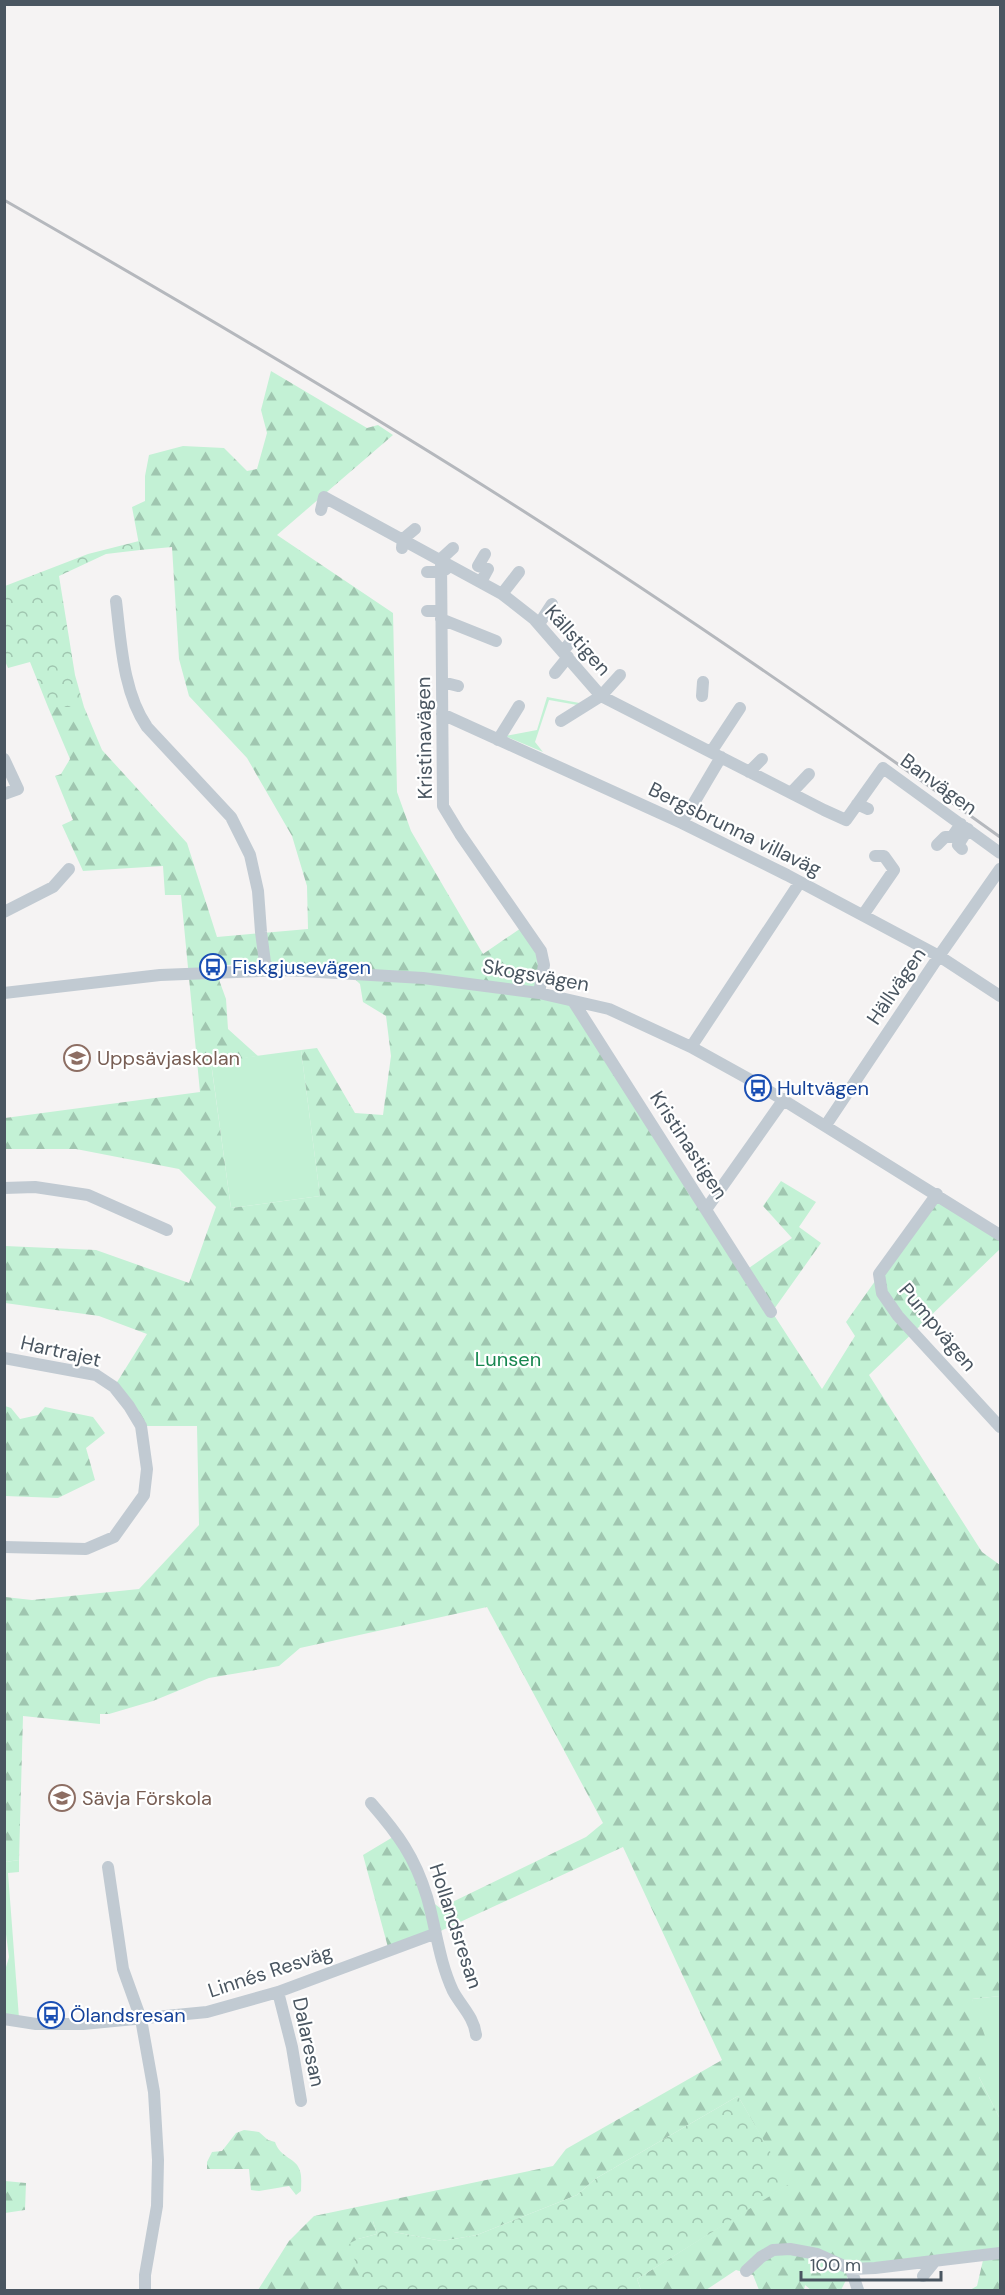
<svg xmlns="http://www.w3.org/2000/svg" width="1005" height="2295" font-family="'DM Sans',sans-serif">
	<defs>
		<pattern id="forest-firs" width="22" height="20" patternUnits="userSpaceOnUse" patternTransform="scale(1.5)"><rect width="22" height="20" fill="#c3f1d5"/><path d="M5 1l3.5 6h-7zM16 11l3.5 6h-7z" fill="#a0c6b0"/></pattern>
		<pattern id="park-crowns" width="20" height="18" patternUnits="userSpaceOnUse" patternTransform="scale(1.5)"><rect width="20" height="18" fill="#c3f1d5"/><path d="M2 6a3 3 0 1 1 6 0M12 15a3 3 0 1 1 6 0" fill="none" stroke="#a0c6b0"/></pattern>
	</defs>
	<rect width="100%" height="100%" fill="#f5f3f3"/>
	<path fill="#c3f1d5" d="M547,697l38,7 -2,2 -34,-6 -14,42 8,10 -38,-16 32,-6z
		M301,1050l19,146 -89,12 -20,-146z
		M19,1860v12l-11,1 11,145 -14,-3 -1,-41 5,-17 -5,-38 1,-57z
		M1000,1996v123l-21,-42 -7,-78z"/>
	<path fill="url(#forest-firs)" fill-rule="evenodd" d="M271,371l96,57 11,-3 15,10 -116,100 116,78 4,179 14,39 72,123 41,-28 17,25 -2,42 34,8 173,269 46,-32 -29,-32 18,-25 35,21 -17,25 22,16 -49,69 50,77 33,-53 -9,-14 91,-128 63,41v14l-131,126 113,177 18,13v431l-28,3 20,57 -13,21 21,42v171h-30l7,-4 7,-30 -135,18 -8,16h-30l-6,-5 -1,5h-45l-6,-15 -17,-5 -30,20h-65l-4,-11 151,-95 -50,-88 -143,83 -18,16 -100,40 -35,6 -48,-9 -21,-11 4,13 -19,5 16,47 -11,4h-105l31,-49 25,-25 239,-50 13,-17 156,-89 -99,-213 -189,87 -45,17 -26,-96 35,-21 29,64 13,10 146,-71 17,-14 -116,-216 -187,41 -21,18 -70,12 -56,23 -44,13h-9v10l-77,-8 -4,144 -14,2v-265l27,3 107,-11 60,-64 -2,-99h-56l-27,-39 33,-53 -48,-18 -94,-13v-57l91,4 93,33 27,-76 -37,-38 -103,-20h-71v-31l195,-26 -19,-197h-16l-2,-29 -80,5 -21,-46 11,-5 -18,-44 6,-2 9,-15 -22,-52h36l18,43 85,93 30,94 91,-8 -1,-43 -15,-50 -45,-78 -58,-62 -10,-37 -7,-112 -32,3 -8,-43 13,-6v-25l4,-21 34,-9 41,2 23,23 10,-2 10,-36 -6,-23zM264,962l76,3 20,19 3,18 23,14 5,40 -8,59 -28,-2 -38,-65 -16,2 19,146 -89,12 -20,-145 47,-7 -30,-27 -2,-30 -12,-33z
		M5,1406l6,2 9,11 18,-4 7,-8 48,10 12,16 -19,15 9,32 -37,18 -53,-2z
		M244,2130l15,2 9,8 7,2c5,16 22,16 25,29 2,6 1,14 1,20l-5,4 -7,-9 -30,5 -8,-1 -2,-21h-42v-7l5,-10 10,-1 14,-18z
		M5,2181l21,2 -1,27 -20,3z"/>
	<path fill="url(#park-crowns)" d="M139,541l1,9 -34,4 -47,22 16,99 9,32h-36l-18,-45 -22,6 -3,-7v-75l83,-32z
		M738,2096l51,88 -152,95 4,11h-278l-13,-47 8,-4 19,-5 -4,-13 13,-5 8,16 48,9 35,-6 100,-40 18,-16z"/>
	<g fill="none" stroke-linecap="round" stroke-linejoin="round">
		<path stroke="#c1cad2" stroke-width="12" d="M321,510l3,-13 178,97 32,25 67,77 223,114 22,10 37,-52 117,85
			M402,548l1,-9 12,-10
			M453,548l-12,11 2,247 17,28 81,117 3,14 -5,28
			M427,572h14l5,-3
			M481,582l7,-13 -10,-3 7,-12
			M502,594l17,-22
			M116,601c5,42 7,91 31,126l84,90 19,38 8,36 3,41 5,38
			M427,611h14
			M441,619l55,22
			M539,624l13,-20
			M563,651l10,-12
			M555,673l13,-16
			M442,682l16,4
			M702,696l1,-14
			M442,714l240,109 105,52 152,81 61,40
			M561,721l40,-25 19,-21
			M498,740l21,-34
			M711,752l29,-44
			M4,759l14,30 -14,5
			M749,772l13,-13
			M791,793l18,-19
			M857,804l11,5
			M682,823l39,-66
			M937,845l8,-8h7l9,-13
			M962,849l-4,-4 10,-16
			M4,912l49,-25 16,-18
			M863,915l31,-45 -10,-14h-9
			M4,993l156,-18 125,-5 138,8 116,15 70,16 82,38 65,36 244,152
			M573,1001l198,311
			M691,1047l109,-165
			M826,1125l113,-169 61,-87
			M4,1188l31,-1 53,8 79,35
			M937,1194l-58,80 3,19 16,23 102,111
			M707,1208l77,-109
			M4,1358l92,17 18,12 15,19 12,20 6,43 -3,26 -30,42 -28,12 -82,-2
			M371,1803c27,31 44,54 56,94 9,31 12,64 26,94 8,15 21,26 23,44
			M108,1867l15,102 18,50 13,73 4,68 -1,46 -12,69v15
			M278,1992l14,55 9,54
			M4,2019l32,5h47l124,-12 71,-20 156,-58
			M851,2269l7,21
			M746,2271l15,-14 12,-7 17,-1 27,5 34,15 24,-1 125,-15
			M923,2276l12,-15"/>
		<path stroke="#b5b8bd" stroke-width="3" d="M4,200c162,93 323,187 480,286 176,111 348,230 516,351"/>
	</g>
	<defs>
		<symbol id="bus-ring" viewBox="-11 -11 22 22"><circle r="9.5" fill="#fff" stroke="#1a4fb4" stroke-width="1.5"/><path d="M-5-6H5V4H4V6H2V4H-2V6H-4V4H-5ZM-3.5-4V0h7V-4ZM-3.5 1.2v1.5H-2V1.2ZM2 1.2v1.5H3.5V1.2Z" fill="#1a4fb4"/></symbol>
		<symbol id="school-ring" viewBox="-11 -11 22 22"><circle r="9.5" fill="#fff" stroke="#8d6e63" stroke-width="1.5"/><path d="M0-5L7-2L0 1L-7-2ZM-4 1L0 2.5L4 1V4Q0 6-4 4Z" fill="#8d6e63"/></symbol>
	</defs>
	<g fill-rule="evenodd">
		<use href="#bus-ring" x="198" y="952" width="30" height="30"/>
		<use href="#school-ring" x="62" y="1043" width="30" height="30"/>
		<use href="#bus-ring" x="743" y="1073" width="30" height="30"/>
		<use href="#school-ring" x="47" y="1783" width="30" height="30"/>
		<use href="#bus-ring" x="36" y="2000" width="30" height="30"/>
	</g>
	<g text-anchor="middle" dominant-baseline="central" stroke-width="4.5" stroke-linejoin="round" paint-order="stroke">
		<g font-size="20" fill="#4a5661" stroke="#fff">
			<text transform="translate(578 640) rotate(48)">Källstigen</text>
			<text transform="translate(424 738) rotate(-91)">Kristinavägen</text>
			<text transform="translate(939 784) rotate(36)">Banvägen</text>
			<text transform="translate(735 829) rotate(26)">Bergsbrunna villaväg</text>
			<text transform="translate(536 975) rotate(10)">Skogsvägen</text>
			<text transform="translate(896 986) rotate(-56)">Hällvägen</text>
			<text transform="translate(689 1145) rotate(57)">Kristinastigen</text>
			<text transform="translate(938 1327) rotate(50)">Pumpvägen</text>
			<text transform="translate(61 1351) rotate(13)">Hartrajet</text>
			<text transform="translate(456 1926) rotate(72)">Hollandsresan</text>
			<text transform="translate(270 1971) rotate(-18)">Linnés Resväg</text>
			<text transform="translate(309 2042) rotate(78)">Dalaresan</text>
		</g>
		<g font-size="20" fill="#164399" stroke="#fff" text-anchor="start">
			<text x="232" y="967">Fiskgjusevägen</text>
			<text x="777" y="1088">Hultvägen</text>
			<text x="70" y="2015">Ölandsresan</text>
		</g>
		<g font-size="20" fill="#785e54" stroke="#fff" text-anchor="start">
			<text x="97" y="1058">Uppsävjaskolan</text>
			<text x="82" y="1798">Sävja Förskola</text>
		</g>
		<g font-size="20" fill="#17864f" stroke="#fff">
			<text x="508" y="1359">Lunsen</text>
		</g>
	</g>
	<rect width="1005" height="2295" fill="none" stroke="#4a5661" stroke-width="12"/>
	<path d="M801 2271v9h140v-9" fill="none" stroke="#4a5661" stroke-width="3"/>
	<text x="810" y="2271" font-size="18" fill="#4a5661" stroke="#ffffff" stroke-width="4.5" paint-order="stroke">100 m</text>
</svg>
